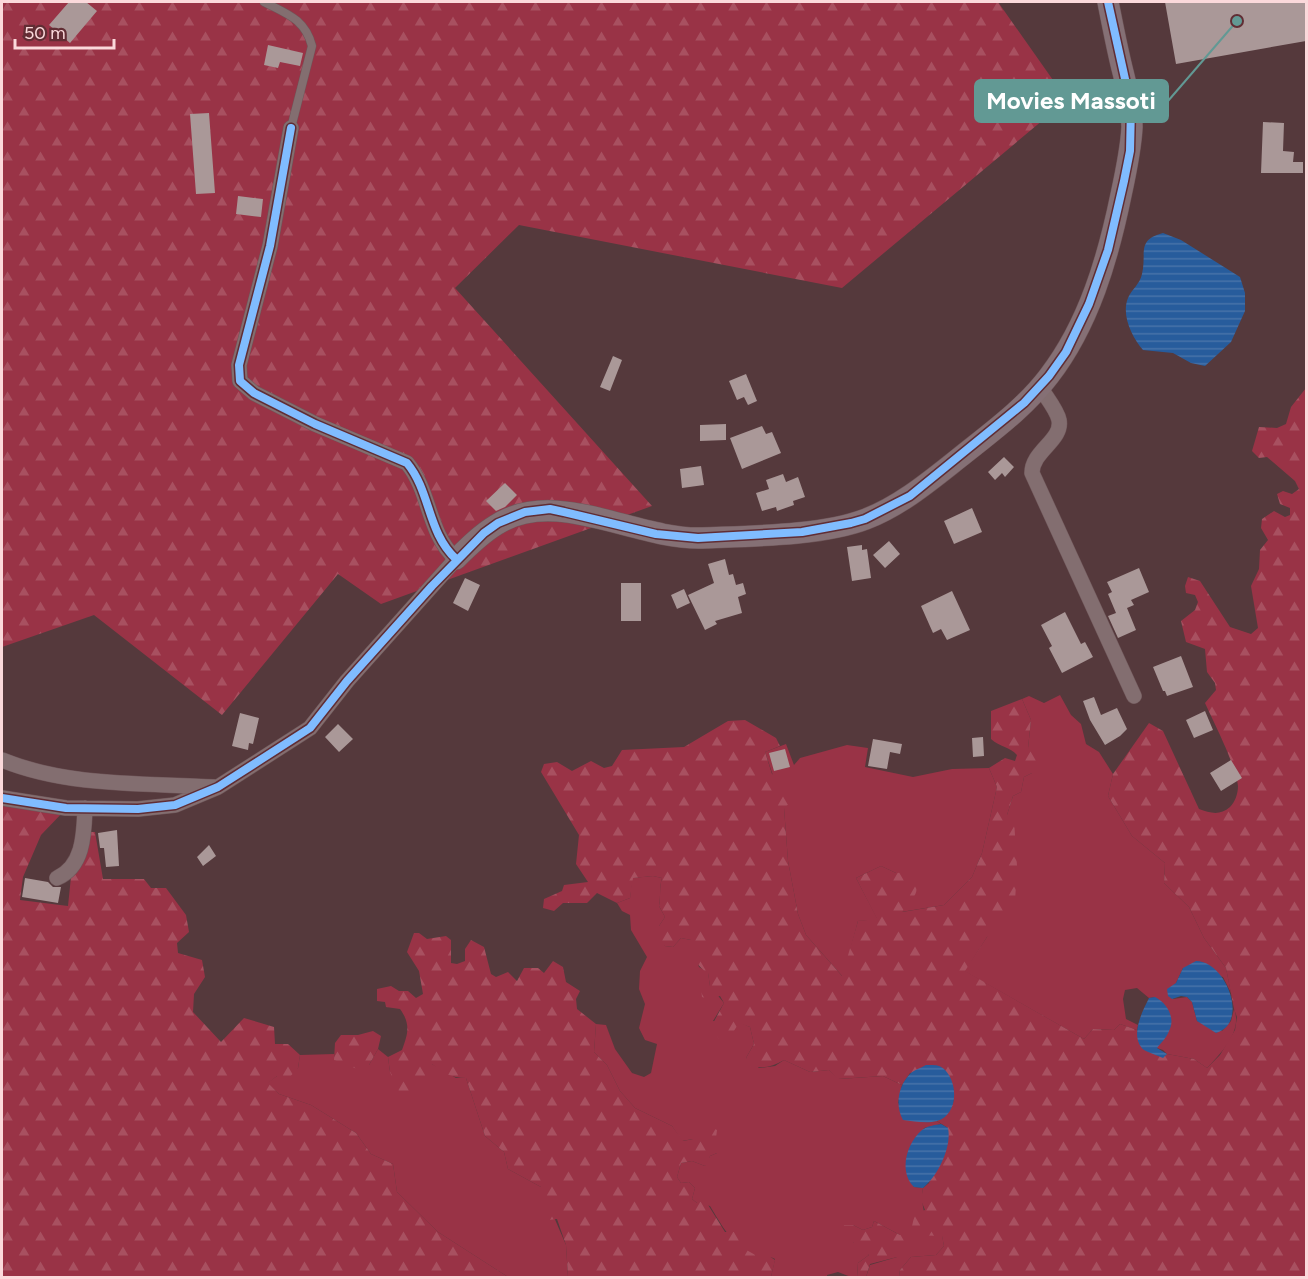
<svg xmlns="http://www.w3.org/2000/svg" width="1308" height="1279" font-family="Figtree,sans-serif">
	<defs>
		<pattern id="forest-firs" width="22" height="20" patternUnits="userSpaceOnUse" patternTransform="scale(1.5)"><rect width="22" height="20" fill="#993346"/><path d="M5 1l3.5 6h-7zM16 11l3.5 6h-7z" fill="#a85060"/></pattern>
		<pattern id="water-rules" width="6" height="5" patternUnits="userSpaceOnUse" patternTransform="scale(1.5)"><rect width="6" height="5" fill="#275c9c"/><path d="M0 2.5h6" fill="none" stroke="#4773a9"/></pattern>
	</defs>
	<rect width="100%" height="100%" fill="#55393c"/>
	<path fill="#993346" d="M1060,695l11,20 10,9 5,20 13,8 14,22 -5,22 24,40 33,27 -1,20 25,24 15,31 22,30 5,25 -8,-16 -40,-9 -7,15 -3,16 14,-2 5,5 5,19 25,10 9,-10 3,-12c9,22 -13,44 -27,59l-13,-9 -27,-5 -4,-4 -6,-2 -2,-51 -6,1 -12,-10 -12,2 -2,9 3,20 12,6 -1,5 -17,-6 -6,6 -21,-1 -9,10 -120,-68 23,-34 20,-122 6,-19 8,-4 3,-15 8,-4 -4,-25 3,-28 -9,-21 7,-3 15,7z
		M786,744l8,21 6,-7 47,-13 21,3 -3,19 48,10 39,-8 37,-1 8,19 -15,66 -10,24 -28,28 -43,7 -5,-39 -15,-7 -25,12 22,42 -20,1 -15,56 -37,-42 -8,-21 -10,-53 -4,-53 -19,-56z
		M653,876l9,2c-3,10 -1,18 -3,28l6,11 -6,9 6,20 8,1 8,-9 10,2 8,27 9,5 2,14 14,17 -11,18 26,1 11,5 4,17 -8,14 13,10 16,-2 9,-6 26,12 19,-2 10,9 44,-3 19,9 -4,18 27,19 12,-1 4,3 -17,4 -17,46 7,13 9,1c-3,15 3,30 6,46l13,1 2,11 -8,9 -25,2 -11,13 -1,7h-33l4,-12 27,-8 3,-22 -26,-14 -2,6 -9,3 -10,-5v17l16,13 -11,8 -1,14h-6l-13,-5 -11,3v2h-56l4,-18c-7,-4 -12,-1 -19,-3 -22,-7 -35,-32 -46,-50l-13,-3 -5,-4 3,-11 -6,-6 -8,1 -4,-6 4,-14 11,-2 13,5 5,-10 7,-3 -24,-14 -11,2 -10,-15 -37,-18 -15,-17 -13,-26 -13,-13 2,-28 10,1 9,24 17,24 12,4 7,-4 6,-29 -12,-4 -6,-12 6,-24 -6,-15 1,-18 7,-14 -16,-27 -1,-15 -8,-4 -5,-8 13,-5 2,-20z
		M378,1049l10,8 2,15 42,-8 24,14h10l19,58 19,16 4,17 33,18 25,58 2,32h-60l-70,-45 -41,-40 -4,-28 -22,-10 -15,-21 -45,-28 -32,-11 -12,-11 10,-7 21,-8 2,-13 34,-1 1,6 34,5z"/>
	<path fill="url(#forest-firs)" d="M2,2h996l69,98 -225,188 -323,-63 -64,63 197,218 -271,98 -43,-30 -116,141 -128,-100 -92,32z
		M1306,388v889h-407l1,-7 11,-13 25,-2 8,-9 -2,-10 -32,-1 2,14 -15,8 -27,7 -4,13h-9l1,-14 11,-8 -12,-6 -4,-7 -11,-2 -2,-8 3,-7h10l10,5 9,-3 2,-6 26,14h10l5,-22 10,-3 -4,-10 2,-12 6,-5 19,-55 -11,-7c23,-14 20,-32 7,-52l-34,4 -8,12 -19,-9 -45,3 -9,-9 -19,2 -26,-12c-12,7 -22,9 -35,6l-3,-8 8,-14 -4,-17 -11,-4 -11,17 -9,-1 -8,-12 13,-24 -4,-7 -11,3 -7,-2 -1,-9 9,-2 -2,-13c-12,-7 -18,-19 -17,-33l-10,-2 -8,9 -8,-1 -8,-11 2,-9 6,-9 -6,-11c2,-10 0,-18 3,-28l-9,-2 -20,2 -3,20 -13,5 -20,-10 -10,10h-24l-9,8 -11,-3 1,-9 18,-8 2,-6 24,-3 -12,-18 3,-29 -38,-63 3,-8 13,-2 15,9 19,-10 13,7 8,-2 10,-16 62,-3 44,-26 17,-1 31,18 4,8 -15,6 7,22 16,8 2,21 -6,5 4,53 10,53 8,21 36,41 16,-55 19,-2 -21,-41 25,-12 15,7 13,-1c15,21 5,23 -7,40l42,-7 28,-28 10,-24 15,-66 -8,-19 16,-10 10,3 2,-6c-7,-8 -17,-8 -26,-16v-28l31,-12 9,21 -3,28 8,5 3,9 -7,11 -8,4 -3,15 -8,4 -6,19 7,5 3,46 -2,36 -28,35 -22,34 119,68 9,-10 21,1 6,-6 17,6 2,11 23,16 5,-3 27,5 13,9 13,-13 15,-25 2,-13 -3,-8 -8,-41 -22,-30 -15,-31 -25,-24 1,-20 -33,-27 -24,-40 5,-22 36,-51 14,8 36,78c11,4 21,7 31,-2 5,-5 8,-13 8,-21 -2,-21 -24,-63 -33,-83l11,-13 -1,-7 -8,-11 -2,-23 -19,-7 -5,-21 14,-11 3,-8 -3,-7 -9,-2 -1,-7 3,-9 12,4 30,46 21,7 7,-6 -7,-42 8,-17 1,-19 8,-10 -7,-12 1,-9 12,-8 11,6 5,-2v-7l-10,-4 -3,-10 6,-3 9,3 7,-5 -4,-8 -28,-24 -8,1 -7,-7 7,-24 18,1 9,-4 5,-17z
		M2,802l62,9 -23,24 -18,42 -3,23 48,6 3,-29 18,-45h6l8,47h41l7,9h15l20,27 3,17 -12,11 1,10 24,7 3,17 -11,17 -1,18 28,30 23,-24 30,9 1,17h13l12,11 -2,13 -10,11 -11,-3 -9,7 11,11 32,11 45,28 15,21 22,10 4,28 41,40 70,45h-506z
		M414,933h5l8,6 19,-3 5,4v23l6,1 8,-3v-12l6,-9 13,7 7,27 5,3 12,-5 9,9 7,-13h14l6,5 9,-12 10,6 3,15 14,9 -4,8 1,10 19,15 -2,28 13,13 13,26 15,17 37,18 11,15 10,-2 7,-14 5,-1 12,6 -1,8 4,8 -3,7 -7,3 -2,8 -3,2 -13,-5 -11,2 -4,14 4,6 8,-1 6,6 -3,11 5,4 8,-3 20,32h15l3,16 14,8h12l6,4 -4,17h-203l-2,-32 -9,-26 -9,1 -7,-15v-18l-33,-18 -4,-17 -19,-16 -19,-58c-15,0 -22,-5 -34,-14l-10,30 -7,4 -15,-4 -10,-22 -2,-15 14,-7c6,-16 9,-26 -2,-41l-14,-2 -1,-5 -8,-1v-12l14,-3 8,5h9l8,7 7,-4 -4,-23 -12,-19z
		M373,1031l8,5 -3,13 -9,16 -12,4 -23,-9 1,-17 6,-8h17z"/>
	<path fill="url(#water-rules)" d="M1163,233l18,7 59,37 5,16v18l-14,31 -26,24 -14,-3 -18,-10 -30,-3c-11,-13 -22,-35 -15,-52 4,-9 12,-14 14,-24 5,-21 -6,-34 21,-41z
		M1196,961c30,0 54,62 20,72l-19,-12 -5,-19 -5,-5 -6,-1 -9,3 -4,-3 -1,-7 9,-6 7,-15z
		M1155,997c12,6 21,21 14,34 -2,6 -8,12 -12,17l10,6 -4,4c-6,-3 -14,-5 -19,-8 -15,-13 -2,-38 5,-52z
		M926,1065c6,0 13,-1 18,4 15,14 14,46 -7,52 -11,3 -23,0 -34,-1 -8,-14 -5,-33 6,-45 4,-5 12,-7 17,-10z
		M941,1124l7,4c4,19 -10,48 -25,60l-9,-1c-16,-16 -7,-44 8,-57 5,-4 13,-5 19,-6z"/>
	<path fill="#aa9898" d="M69,2h17l11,9 -27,32 -21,-18z
		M1165,2h141v39l-130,23z
		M268,45l35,8 -3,13 -20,-4 -2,6 -14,-3z
		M209,113l6,80 -19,1 -6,-80z
		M1263,122l21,1 -1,28 11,1 -1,10h10v11h-42z
		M238,196l25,3 -2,18 -25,-3z
		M613,356l9,4 -12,31 -10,-4z
		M746,374l11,27 -9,4 -4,-8 -7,3 -8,-19z
		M726,424v16l-26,1v-16z
		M762,426l4,8 6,-2 9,21 -39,16 -12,-31z
		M1004,457l10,10 -9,10 -3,-4 -7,7 -7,-8z
		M701,466l3,19 -22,3 -2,-19z
		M783,474l3,8 12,-5 7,20 -12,4 1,4 -17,6 -1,-4 -14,4 -6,-18 13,-4 -3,-9z
		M505,483l12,12 -12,12 -9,4 -10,-10z
		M972,508l10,24 -28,12 -10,-23z
		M889,541l11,13 -15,14 -12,-13z
		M862,545v5l5,-1 4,29 -19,3 -5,-34z
		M725,559l4,16 4,-1 3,11 7,-2 3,11 -8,3 4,16 -27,8 2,3 -12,6 -17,-35 26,-12 -6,-19z
		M1139,568l10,24 -18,8 3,5 -7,3 9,22 -18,8 -10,-22 8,-3 -8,-19 4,-2 -5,-10z
		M465,578l15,7 -12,26 -15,-8z
		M621,583h20v38h-20z
		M684,589l6,14 -13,6 -6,-14z
		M952,591l18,39 -23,10 -6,-11 -8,4 -12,-27z
		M1065,612l16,32 4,-2 8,15 -31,16 -13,-25 3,-2 -11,-21z
		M1181,656l12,31 -26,9 -2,-5h-2l-10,-24z
		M1094,697l7,18 16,-7 10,21 -7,7 -15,9 -15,-25 -7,-19z
		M1205,711l8,19 -19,8 -8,-18z
		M240,713l19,5 -6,26 -4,-1 -1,7 -16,-4z
		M338,724l15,15 -14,13 -14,-15z
		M983,737l1,19 -11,1 -1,-19z
		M873,739l29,5 -2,10 -10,-2 -3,17 -19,-3z
		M785,749l5,18 -16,4 -5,-18z
		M1231,760l11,18 -21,13 -11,-18z
		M117,830l2,36 -13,1 -2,-19h-4l-2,-15z
		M209,845l7,11 -13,10 -6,-9z
		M25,878l23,4 5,5h8l-3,16 -36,-6z"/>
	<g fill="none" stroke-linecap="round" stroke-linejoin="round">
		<defs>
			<path id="lane" d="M264,2c23,12 41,17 48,44l-21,82"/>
			<path id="street" d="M1040,387c6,10 17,23 19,33 4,20 -27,31 -27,53l102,223
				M2,760c66,27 142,23 212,27
				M2,798l64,10 72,1 37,-4 43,-18 92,-59 37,-47 109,-122c-29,-27 -25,-67 -49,-96l-92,-39 -61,-31 -14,-12 -1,-16 31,-119 21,-118
				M57,878c27,-12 27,-45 28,-70"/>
			<path id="secondary" d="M456,559c12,-12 25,-25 40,-34 60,-39 139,15 206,13 48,-2 120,-2 164,-19 34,-13 64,-38 93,-61 31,-25 66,-50 90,-82 40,-52 59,-118 72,-181 5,-23 10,-46 11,-68 0,-22 -6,-42 -11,-63 -5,-21 -9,-42 -13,-62"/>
		</defs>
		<use href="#lane" stroke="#6f5659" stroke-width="9"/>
		<use href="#street" stroke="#6f5659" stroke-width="16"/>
		<use href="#secondary" stroke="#6f5659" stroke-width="22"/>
		<use href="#lane" stroke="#836e70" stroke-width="8"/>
		<use href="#street" stroke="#836e70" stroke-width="15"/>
		<use href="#secondary" stroke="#857075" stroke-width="21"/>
		<defs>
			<path id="cycleway" d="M291,128l-21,118 -31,119 1,16 14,12 61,31 92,39c24,29 20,69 49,96
				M2,798l64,10 72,1 37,-4 43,-18 92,-59 37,-47 85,-95 52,-53 14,-10 27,-11 25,-3 14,3 92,22 42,4 104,-6 49,-9 14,-4 45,-23 114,-93 25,-27 17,-24 23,-48 19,-54 16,-69 6,-30 1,-45 -23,-104"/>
		</defs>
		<use href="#cycleway" stroke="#612d34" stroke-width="11"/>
		<use href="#cycleway" stroke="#80bcff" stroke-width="8"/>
	</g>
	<path fill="none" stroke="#629994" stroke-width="2" d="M1237 21L1168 101"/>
	<circle fill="#629994" stroke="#612d34" stroke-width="2" cx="1237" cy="21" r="6"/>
	<rect fill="#629994" stroke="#629994" stroke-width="2" x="975" y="80" width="193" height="42" rx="6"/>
	<g font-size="24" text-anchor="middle" font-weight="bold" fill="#fff">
		<text x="1071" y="109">Movies Massoti</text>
	</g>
	<rect width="1308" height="1279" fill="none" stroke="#fbd9db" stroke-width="6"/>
	<path d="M15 39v9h99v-9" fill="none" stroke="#fbd9db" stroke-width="3"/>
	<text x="24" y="39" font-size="18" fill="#fbd9db" stroke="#612d34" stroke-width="4.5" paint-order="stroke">50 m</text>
</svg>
